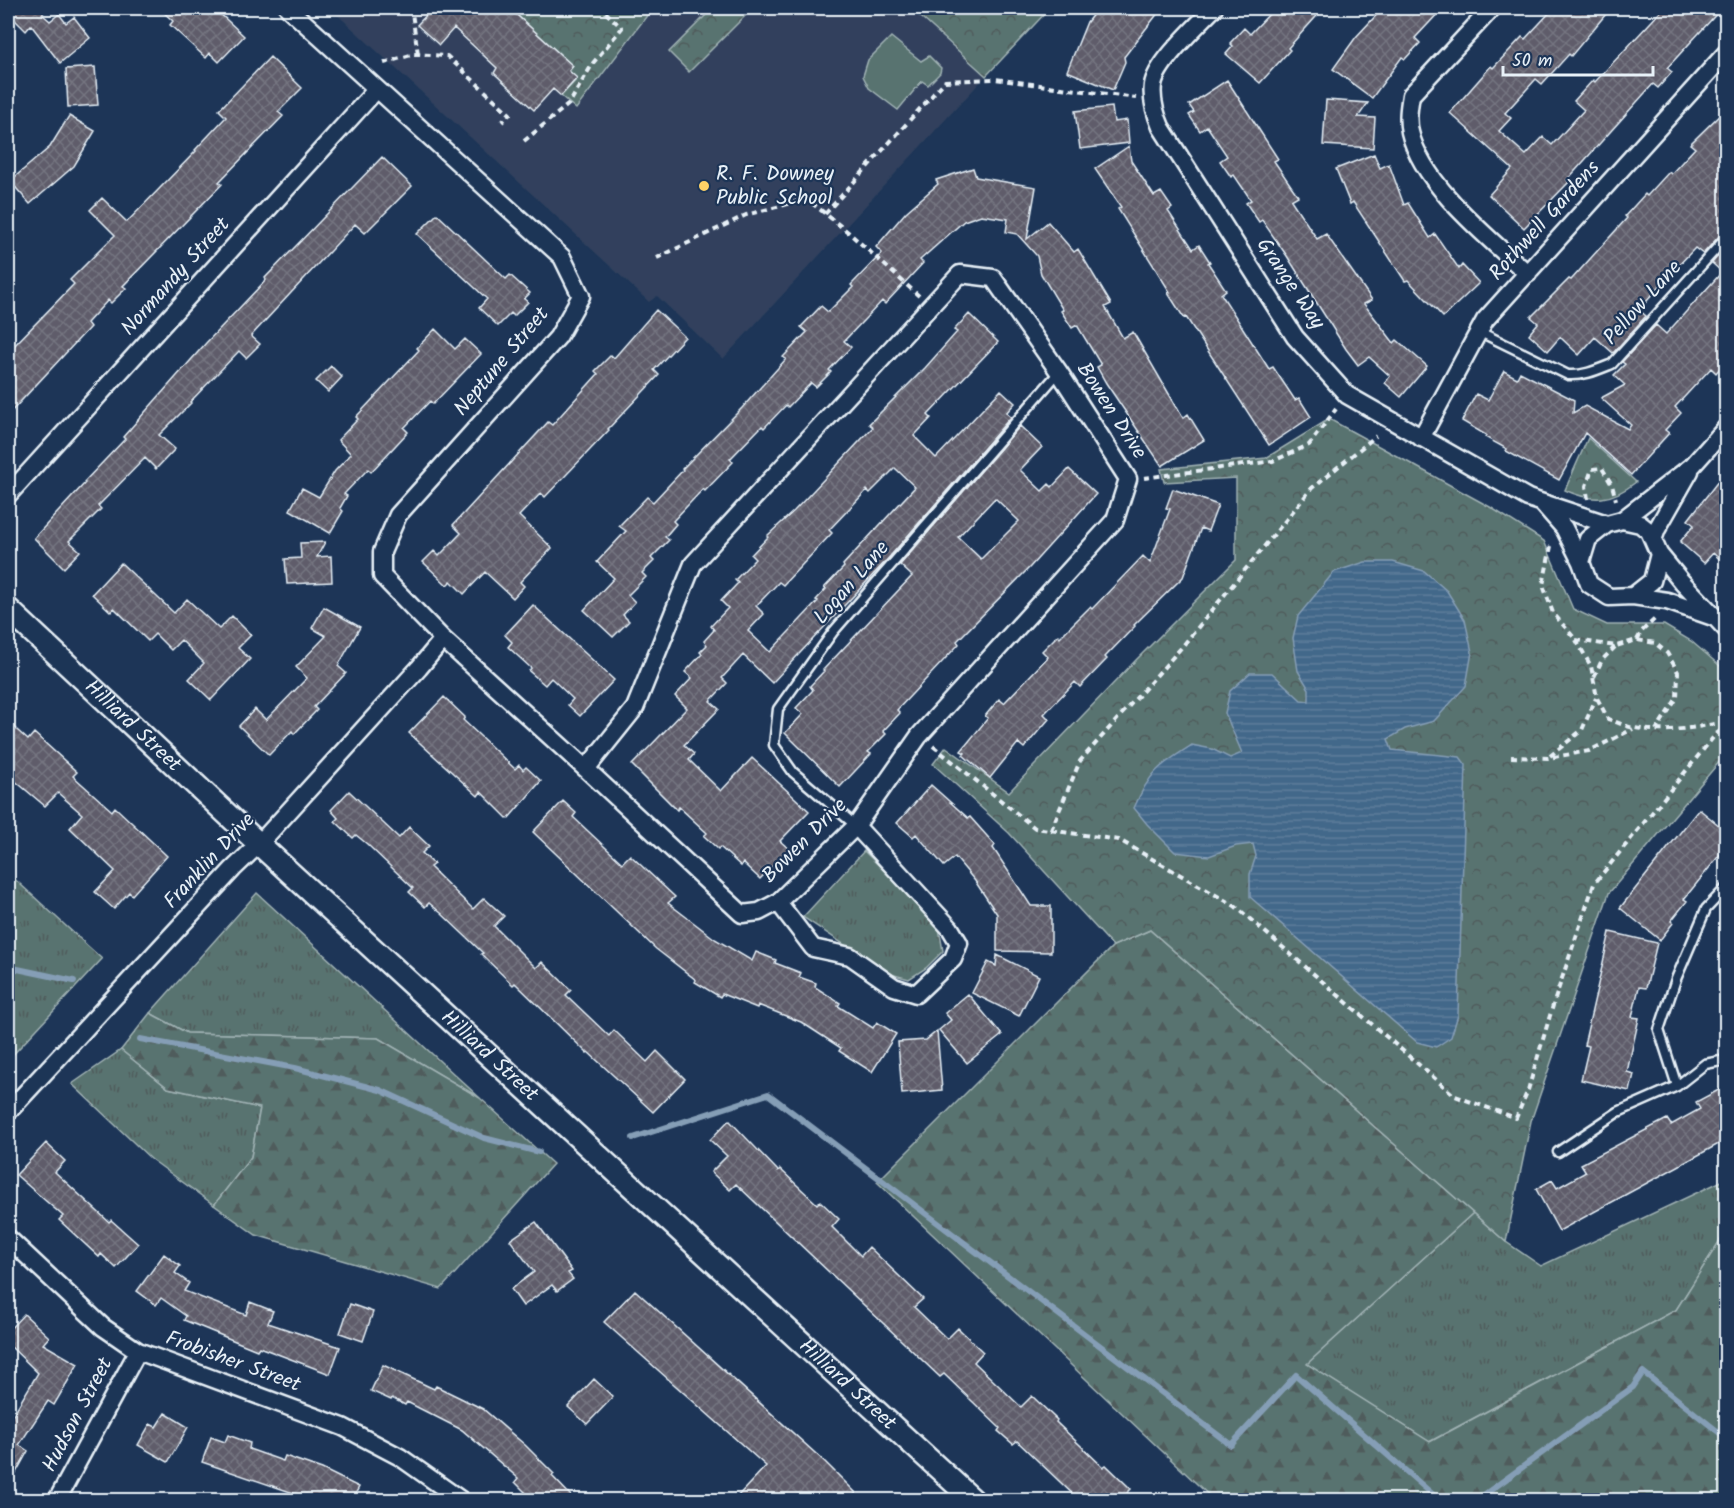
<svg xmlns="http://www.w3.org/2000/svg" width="1734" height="1508" font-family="Kalam,sans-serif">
	<defs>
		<pattern id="grass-tufts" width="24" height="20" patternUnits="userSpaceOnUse" patternTransform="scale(1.5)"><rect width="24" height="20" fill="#597370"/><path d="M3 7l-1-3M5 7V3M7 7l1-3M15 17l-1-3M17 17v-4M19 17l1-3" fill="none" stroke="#4f5b5b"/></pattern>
		<pattern id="forest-firs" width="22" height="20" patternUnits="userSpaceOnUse" patternTransform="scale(1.5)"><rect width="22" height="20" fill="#597370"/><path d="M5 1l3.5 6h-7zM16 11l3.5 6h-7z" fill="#4f5b5b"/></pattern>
		<pattern id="park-crowns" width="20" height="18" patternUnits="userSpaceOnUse" patternTransform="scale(1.5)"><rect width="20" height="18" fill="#597370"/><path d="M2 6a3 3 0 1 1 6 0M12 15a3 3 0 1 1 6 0" fill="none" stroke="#4f5b5b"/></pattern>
		<pattern id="water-rules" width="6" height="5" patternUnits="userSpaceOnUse" patternTransform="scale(1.5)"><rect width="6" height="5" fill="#43678a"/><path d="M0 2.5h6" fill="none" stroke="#5e7d9b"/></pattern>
		<pattern id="building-cross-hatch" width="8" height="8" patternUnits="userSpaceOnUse" patternTransform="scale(1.5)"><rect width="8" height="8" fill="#5e5c6a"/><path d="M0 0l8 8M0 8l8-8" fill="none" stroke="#757480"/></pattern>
	</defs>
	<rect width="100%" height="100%" fill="#1d3557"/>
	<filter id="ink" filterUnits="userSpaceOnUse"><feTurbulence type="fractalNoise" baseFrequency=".0167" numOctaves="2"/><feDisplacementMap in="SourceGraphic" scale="12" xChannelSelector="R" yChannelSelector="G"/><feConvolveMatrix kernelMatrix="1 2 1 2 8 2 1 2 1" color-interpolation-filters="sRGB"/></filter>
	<g filter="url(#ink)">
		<path fill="#30415d" d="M330,8h581l75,68 -263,283 -66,-63 -8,6z"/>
		<path fill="url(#grass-tufts)" stroke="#a0b2b4" stroke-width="1.5" d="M864,851l49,48 26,29 4,23 -17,17 -17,11 -22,-6 -84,-56z
			M8,873l94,86 -94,101z
			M257,893l223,205 -102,-60 -191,-5 -37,-20z
			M121,1050l47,38 92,20 -9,49 -37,48 -63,-46 -79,-75z
			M1726,1179v52l-50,79 -247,132 -123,-78 167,-151 33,29 35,24z"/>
		<path fill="url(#forest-firs)" stroke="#a0b2b4" stroke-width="1.5" d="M1150,930l323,283 -166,151 123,78 246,-132 50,-79v269h-512l-337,-318 236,-236z
			M150,1013l37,20 191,5 102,60 73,66 -112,125 -185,-54 -42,-30 37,-48 9,-49 -92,-20 -47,-38z"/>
		<path fill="url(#park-crowns)" stroke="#a0b2b4" stroke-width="1.5" d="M520,8h122l7,5 -73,96 -15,-13 16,-17 -8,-8 4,-5 -57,-52z
			M713,8l39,1 -63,63 -20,-20z
			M911,8h139l-64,68z
			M1329,419l161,88 54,34 29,68 34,16h57l27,16 35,30v83l-117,139 -78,228 -25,121 -356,-312 -37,16 -104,-113 -76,-69 13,-17 63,45 127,-132 100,-100v-82l-72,4 -3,-13 105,-11z
			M1588,438l48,44c-24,19 -43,21 -71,8z"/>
		<path fill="#597370" stroke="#a0b2b4" stroke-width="1.5" d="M891,37l30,24 8,-5 12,12 -1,5 -12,12 -6,-4 -24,29 -29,-22 -6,-12 5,-16z"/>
		<path fill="url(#water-rules)" stroke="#859eb6" stroke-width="1.5" d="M1365,562h28l31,9 23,20 18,29 7,32 -6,34 -32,35 -29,8 -17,10 4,11 68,7 6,8 -8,250 -7,22 -15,10 -19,-5 -167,-145v-23l6,-18 -3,-12 -17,2 -27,10 -34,-4 -28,-28 -13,-16c16,-37 25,-42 58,-63l20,4 18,9 12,-5 -17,-40 5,-22 20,-18h22l29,27 8,1v-12l-11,-18 -5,-33 5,-22 36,-44z"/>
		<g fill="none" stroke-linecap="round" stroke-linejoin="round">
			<path stroke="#859eb6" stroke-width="6" d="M8,967l66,14
				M140,1039l155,29 85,22 104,48 55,14
				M633,1138l135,-44 463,351 65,-70 143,125
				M1477,1500l156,-113 10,-15 83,66"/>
		</g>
		<path fill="url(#building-cross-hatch)" stroke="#e8f1f8" stroke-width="1.5" fill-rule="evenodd" d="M8,8h40l-6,6 8,7 9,-7 7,9 8,-6 16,21 -30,25 -29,-38 -5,6 -18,-18z
			M159,8h55l30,28 -25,26 -9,-9 -4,5 -36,-33 3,-4z
			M433,8h76l64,58 -4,5 8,7 -16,18 -8,-7 -19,21 -40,-37 3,-5 -43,-40 -15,17 -22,-20z
			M1098,8h64l-38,49 1,5 -12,28 -46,-19 20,-49z
			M1275,8h49l-36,40 2,2 -30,33 -34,-29 7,-8 -3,-3 14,-15 6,6z
			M1383,8h60l-28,30 5,5 -15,16 -3,-2 -30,41 -39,-29 23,-32z
			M1554,8h57l-40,48 -2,-2 -27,30 -6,-5 -31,34 6,5 -12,13 27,24 17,-18 9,8 32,-35 -10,-9 19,-21 2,2 69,-74h58l-55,60 5,4 -14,16 -5,-4 -86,96 2,2 -45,46 -35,-33 23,-26 -62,-56 41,-47 2,2 29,-31 3,2z
			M270,57l32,31 -24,24 5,4 -64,66 3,2 -99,102 3,2 -15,15 -3,-3 -21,23 3,4 -82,88v-63l66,-68 -4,-4 45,-45 -25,-25 12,-12 25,24 69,-71 -1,-1 31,-33 -7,-7z
			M95,67l3,38 -30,2 -2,-38z
			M1227,80l51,79 -4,2 24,35 -7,4 26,39 9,-5 46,66 -8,4 30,39 3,-3 30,26 -26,31 -16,-14 5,-7 -21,-19 -11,8 -12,-16 -59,-93 -25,-36 -3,2 -13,-19 5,-3 -17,-25 -3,2 -11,-16 7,-5 -20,-30 -7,5 -11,-16 5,-3 -5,-7z
			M1326,100l42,3 -10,14 17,1 -2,30 -50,-3z
			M1112,107l2,15 13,-2 2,23 -49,6 -5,-38z
			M1726,109v123l-5,2 -18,20 -8,-6 -21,22 -35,40 7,6 -33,37 -18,-16 -16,18 -19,-18 -12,14 -19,-17 9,-11 -7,-6 38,-38 2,1 56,-62 -2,-2 20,-22 2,2 22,-24 2,2 24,-26 -5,-4z
			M69,116l26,15 -21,35 -44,38 -20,-23 40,-34z
			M1129,146l2,15 23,35 7,-4 11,16 -4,3 25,38 6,-4 11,17 -2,1 18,27 -5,4 48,75 4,-2 22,33 4,-2 12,19 -42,28 -83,-128 -2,1 -16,-25 2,-1 -52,-83 3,-2 -26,-38z
			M1374,154l6,14 9,-4 15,41 4,-2 22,35 5,-4 24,35 3,-4 17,18 -36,34 -35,-37 -3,1 -52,-79 -3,2 -14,-35z
			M382,157l30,29 -47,47 -10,-9 -104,112 9,8 -14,14 -7,-7 -49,51 1,1 -32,32 16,14 -19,20 -11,-11 -47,48 3,3 -32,32 11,10 -16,17 -30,-30 51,-55 -1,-1 41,-43 -2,-2 83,-94 60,-63 -1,-2z
			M973,168l3,9 60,10 -9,52 21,-17 26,30 4,-3 33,55 -6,3 18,31 10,-6 50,86 5,-4 16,26 -42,26 -56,-83 -9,-16 4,-2 -24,-40 -5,3 -11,-17 2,-1 -22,-36 -4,-18 -20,-22 -11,-2 2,-13 -27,-4 -17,6 -44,39 3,3 -38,41 -3,-3 -38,40 7,6 -22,23 2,2 -15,15 -5,-4 -23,24 -2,-2 -22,23 -2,-2 -32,33 3,3 -28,29 -2,-2 -30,32 3,3 -11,13 4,3 -18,18 3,3 -12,12 4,4 -18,18 7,7 -12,13 6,6 -16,16 -29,-27 30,-32 -17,-16 29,-31 -7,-5 28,-29 6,5 30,-32 -1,-1 60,-61 44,-49 -3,-2 24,-25 -6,-5 20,-21 7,6 25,-25 -2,-2 31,-32 -6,-6 30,-35 32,-28 -2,-4z
			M437,214l69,65 4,-4 20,18 -6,6 4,3 -14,14 -3,-3 -13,13 -19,-18 8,-9 -70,-65z
			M1726,247v115l-10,11 -5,-5 -36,39 6,6 -16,17 4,3 -38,42 -46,-42 -26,47 -53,-29 1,-2 -22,-12 1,-2 -24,-14 14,-27 12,6 16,-29 13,7 3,-6 54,28 -1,13 12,-7 43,23 3,-4 -30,-27 24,-13 -11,-10 11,-11 -3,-2 34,-37 10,9 56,-62 -10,-9z
			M656,310l29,27 -31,33 5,5 -51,54 1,1 -64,67 -4,-4 -22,23 33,32 -32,34 4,4 -11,12 -28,-26 -21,22 -13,-13 -4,4 -24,-23 11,-11 5,5 22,-23 -8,-8 95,-103 4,3 46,-51 -3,-3 16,-16 3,3z
			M969,314l29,28 -70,73 3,3 -17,18 22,22 65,-68 14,13 -9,10 5,4 -126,145 -113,121 -29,-28 -21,23 5,5 -17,18 9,8 -35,36 10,9 -5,6 32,31 31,-33 57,53 -29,30 9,8 -29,30 -17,-16 -2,3 -21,-19 -2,2 -14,-13 3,-3 -28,-26 -2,3 -45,-45 55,-57 -12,-12 17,-18 -7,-6 17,-18 -2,-2 7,-7 -3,-4 10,-11 -3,-4 17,-18 -7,-7 17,-18 -3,-3 20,-21 -4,-4 17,-18 -1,-1 27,-25 79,-84 -4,-3 56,-56 32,-36 -3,-2zM895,468l20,19 -72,78 1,2 -20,21 2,1 -10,11 2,1 -48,51 -22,-21 16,-17 -8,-8 23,-24 4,3 49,-52 -3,-3 38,-40 3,3z
			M435,329l20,20 10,-10 16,15 -48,50 -3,-3 -26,27 4,4 -37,40 -3,-3 -24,25 3,2 -7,12 3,3 -13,22 -40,-23 12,-22 17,9 16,-26 16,-17 -13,-14 20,-21 -2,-2 63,-67 -2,-2z
			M331,366l11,11 -14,15 -12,-11z
			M1020,426l22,21 -22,23 22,21 7,-7 3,3 17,-18 27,25 -66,73 -73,74 2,3 -62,66 3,3 -17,18 3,3 -18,18 3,2 -31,33 -55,-54 18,-19 -7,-6 17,-18 -3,-4 14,-15 -1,-1 89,-94 -12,-11zM995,498l24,23 -38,38 -23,-22z
			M1726,471v94l-13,-12 -9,10 -24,-21 14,-17 -6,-5z
			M1173,489l45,16 -10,26 -7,-3 -18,49 -49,48 1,1 -30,31 2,2 -27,28 -5,-5 -31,32 5,5 -25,29 -6,-5 -28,35 -27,-23 2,-2 -4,-2 27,-33 -3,-2 14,-17 5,4 44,-46 -6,-6 16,-16 2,2 30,-30 2,2 51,-53 7,7 20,-54 -4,-1z
			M325,542l-8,15 14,-1 1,26 -45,2 -2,-25 16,-1 -1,-15z
			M121,563l53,50 13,-14 32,30 13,-13 19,19 -13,13 12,11 -39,41 -22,-21 15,-16 -23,-23 -10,10 -16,-16 -7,7 -34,-33 -3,4 -19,-18z
			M533,605l81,75 -34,36 -12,-11 5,-6 -22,-21 -6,7 -16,-14 2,-3 -23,-21 4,-5 -7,-7z
			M324,607l36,20 -22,39 8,7 -32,34 3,3 -23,24 -2,-3 -23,24 -30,-29 16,-17 11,11 41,-42 -11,-11 30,-31 -14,-8z
			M444,697l21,20 -2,3 52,49 4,-4 4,5 3,-3 15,14 -33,38 -27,-27 -3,4 -69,-63z
			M8,722l20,18 6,-7 43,39 -4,4 39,35 3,-4 52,49 -35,39 -3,-3 -15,17 -19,-17 20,-21 -45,-43 12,-14 -24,-21 -13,13 -37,-31z
			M931,785l37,33 2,-1 25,28 -2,3 38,58h20v46l-54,-1v-37l-22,-33 -20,-24 -11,9 -28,-32 -3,3 -16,-14z
			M349,791l50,47 10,-11 20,19 -7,7 12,11 -4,3 43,42 11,-11 20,18 -10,10 42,42 6,-6 29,28 -5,5 43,41 5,-6 33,32 10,-11 28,28 -32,33 -65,-60 -1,1 -72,-70 -2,2 -32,-31 2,-1 -42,-40 -12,-10 -4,4 -16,-15 4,-4 -46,-44 -11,-9 -3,3 -18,-17 3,-3 -7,-8z
			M563,801l13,12 -3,4 49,46 8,-8 45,42 -7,6 47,36 37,22 4,-9 20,8 -1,3 26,10 -2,4 17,6 -1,4 25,16 -2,3 35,22 4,-6 19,12 -24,38 -33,-21 2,-3 -40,-26 -43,-17 -1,3 -35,-14 -2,3 -25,-15 1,-2 -40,-31 -123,-117z
			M1699,809l27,22v16l-42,52 3,2 -16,20 2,2 -13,17 -40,-32z
			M1610,932l47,11 -11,45 -7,-1 -7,30 7,1 -12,54 7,2 -4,17 -49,-11 8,-34 -5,-1z
			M997,955l42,21 -20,40 -47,-23 16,-31 8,4z
			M968,994l34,41 -35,28 -28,-33 12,-10 -6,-7z
			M937,1031l5,59 -40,4 -4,-52 28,-2z
			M1726,1086v54l-167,91 -23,-42 16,-9 5,8 29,-16 -5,-8 86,-45 4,6 29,-16 -4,-7z
			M729,1120l49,51 2,-2 37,35 3,-3 19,18 -7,8 29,29 8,-9 54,52 -9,8 33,32 11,-11 25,24 -9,10 47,45 11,-11 25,24 -1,2 47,45 3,-2 25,24 -11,11h-41l-62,-59 -4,3 -15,-13 2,-3 -56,-54 -4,3 -204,-193 -6,6 -19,-18 16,-16 -17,-16z
			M46,1143l19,18 -10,11 54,50 2,-2 27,24 -22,24 -15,-14 -2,3 -40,-37 4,-4 -47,-41z
			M536,1222l36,49 -4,2 5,6 -16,12 -5,-6 -29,21 -12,-17 23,-17 -24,-32z
			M164,1254l16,12 -5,7 14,10 -5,8 62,24 4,-13 23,9 -5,12 72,24 -10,27 -71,-27 -2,3 -73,-30 2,-4 -25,-18 -5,7 -19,-14z
			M635,1290l190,172 31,31 -8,7h-114l32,-34 -162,-144z
			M350,1304l23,8 -10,29 -23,-8z
			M24,1314l25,23 -6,7 35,20 -24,41 -6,-4 -29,44 9,6 -20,36v-64l30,-50 -30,-29v-13z
			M383,1365l51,24 2,-3 47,23 42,36 29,29 -2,2 23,24h-42l-18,-18 3,-4 -56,-48 -55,-28 -2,3 -13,-7 -1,2 -20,-9z
			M594,1379l19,18 -26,27 -19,-17z
			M165,1413l23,14 -20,35 -30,-17 12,-21 6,3z
			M228,1435l22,8 -1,6 34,12 2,-5 37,13 37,18 -7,13h-38l-112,-38 9,-25 14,5z"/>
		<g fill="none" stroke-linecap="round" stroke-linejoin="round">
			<defs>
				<path id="service" d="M1478,331l90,44c16,1 29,-5 44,-11l114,-126
					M856,826l-63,-54 -19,-27 4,-36 55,-77 226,-260
					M1677,1086l-18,-56 17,-51 30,-70 20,-21
					M1558,1152l60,-40 59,-26 28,-22 21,-4"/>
				<path id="minor" d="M288,8l274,249 19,39 -23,41 -160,178 -16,37v24l61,63 143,130 156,145 17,-2 19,-10 78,-76 63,-90 196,-216 13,-41 -69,-107 -66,-94 -33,-4 -267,290 -58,144 -49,61
					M1214,8c-16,17 -58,55 -61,77 -2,15 2,28 8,42l134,210 52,58 181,103 79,26
					M1492,8l-81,87c-2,12 -4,24 -1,37 12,53 79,106 118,142
					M1421,438l64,-118 241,-267
					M8,495l369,-406
					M1544,505l20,23 17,34
					M1622,520l18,4 9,7 10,23 -7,27 -19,15 -24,1 -20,-13 -8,-22 7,-23 19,-15z
					M1622,520l71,-55 33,-37
					M1653,540l4,-11 33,-58
					M1659,554l22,27 45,48
					M1633,596l34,5 46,16
					M778,902l35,46 37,8 44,31 22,7 37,-35 6,-16 -9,-15 -94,-102
					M8,1112l225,-243 26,-25 160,-176 24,-29
					M8,1238l95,89 35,24 205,76 57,30 61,43
					M57,1500l81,-149"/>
				<g id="tertiary">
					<path id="s1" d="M8,609l251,235 714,656"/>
				</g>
			</defs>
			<use href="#service" stroke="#e8f1f8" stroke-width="13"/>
			<use href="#minor" stroke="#e8f1f8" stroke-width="21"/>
			<use href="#tertiary" stroke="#e8f1f8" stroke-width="26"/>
			<path stroke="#e8f1f8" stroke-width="4" stroke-dasharray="6 4.5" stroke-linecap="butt" d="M407,8l5,5 6,41
				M384,63l30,-9 33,2 63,58 -8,8
				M524,141l45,-37 24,-41 29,-35 -21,-20
				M825,214l120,-133 50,-2 141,19
				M657,258l89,-43 61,-16 41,33 71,64
				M1144,478l129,-17 36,-16 27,-36
				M1588,499l-2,-13 6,-17 10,-1 10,17 4,15
				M1551,546l-8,39 10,28 23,27 15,26 6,32 11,21c9,3 18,8 27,9 31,6 62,-1 91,-6
				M1576,640l40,6 21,-6 18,3 12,10 11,19 -1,26 -21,32
				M1637,640l5,-9 15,-14
				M1594,677l8,-17 13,-13
				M933,746l102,82 84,12 116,66 220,190 61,22 12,-28 26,-88 40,-118 122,-150 10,-7
				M1550,756l32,-26 14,-32
				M1511,757l37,1 41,-7 44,-22
				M1051,830l29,-69 101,-113 131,-160 64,-52"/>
			<use href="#service" stroke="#1d3557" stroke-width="8"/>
			<use href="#minor" stroke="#1d3557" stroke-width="16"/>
			<use href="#tertiary" stroke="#1d3557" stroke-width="21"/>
		</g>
	</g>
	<circle fill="#ffd166" stroke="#1d3557" stroke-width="2" cx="704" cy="186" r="6"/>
	<g text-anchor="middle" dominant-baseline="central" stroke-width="4.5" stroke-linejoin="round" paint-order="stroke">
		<g font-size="21" fill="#e8f1f8" stroke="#1d3557" text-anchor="start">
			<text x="716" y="174">R. F. Downey<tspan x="716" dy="24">Public School</tspan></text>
		</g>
		<g font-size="21" fill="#e8f1f8" stroke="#1d3557">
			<text transform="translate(1545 221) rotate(-48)">Rothwell Gardens</text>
			<text transform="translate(176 277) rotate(-48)">Normandy Street</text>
			<text transform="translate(1290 284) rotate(56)">Grange Way</text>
			<text transform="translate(1643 303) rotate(-48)">Pellow Lane</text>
			<text transform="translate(502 362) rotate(-50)">Neptune Street</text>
			<text transform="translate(1111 411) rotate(57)">Bowen Drive</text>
			<text transform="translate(852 583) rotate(-49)">Logan Lane</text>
			<text stroke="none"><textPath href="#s1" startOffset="171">Hilliard Street</textPath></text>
			<text transform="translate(805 841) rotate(-45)">Bowen Drive</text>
			<text transform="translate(210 861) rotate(-47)">Franklin Drive</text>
			<text stroke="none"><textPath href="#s1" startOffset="657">Hilliard Street</textPath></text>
			<text transform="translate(233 1362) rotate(20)">Frobisher Street</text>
			<text stroke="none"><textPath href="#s1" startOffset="1143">Hilliard Street</textPath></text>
			<text transform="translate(78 1415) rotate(-62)">Hudson Street</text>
		</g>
	</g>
	<rect width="1734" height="1508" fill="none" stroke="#1d3557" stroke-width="30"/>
	<rect x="15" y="15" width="1704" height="1478" fill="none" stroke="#e8f1f8" stroke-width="2" filter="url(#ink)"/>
	<path d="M1503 66v9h150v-9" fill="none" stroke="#e8f1f8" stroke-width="3"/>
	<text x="1512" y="66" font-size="18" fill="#e8f1f8" stroke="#1d3557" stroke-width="4.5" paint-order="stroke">50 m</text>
</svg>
